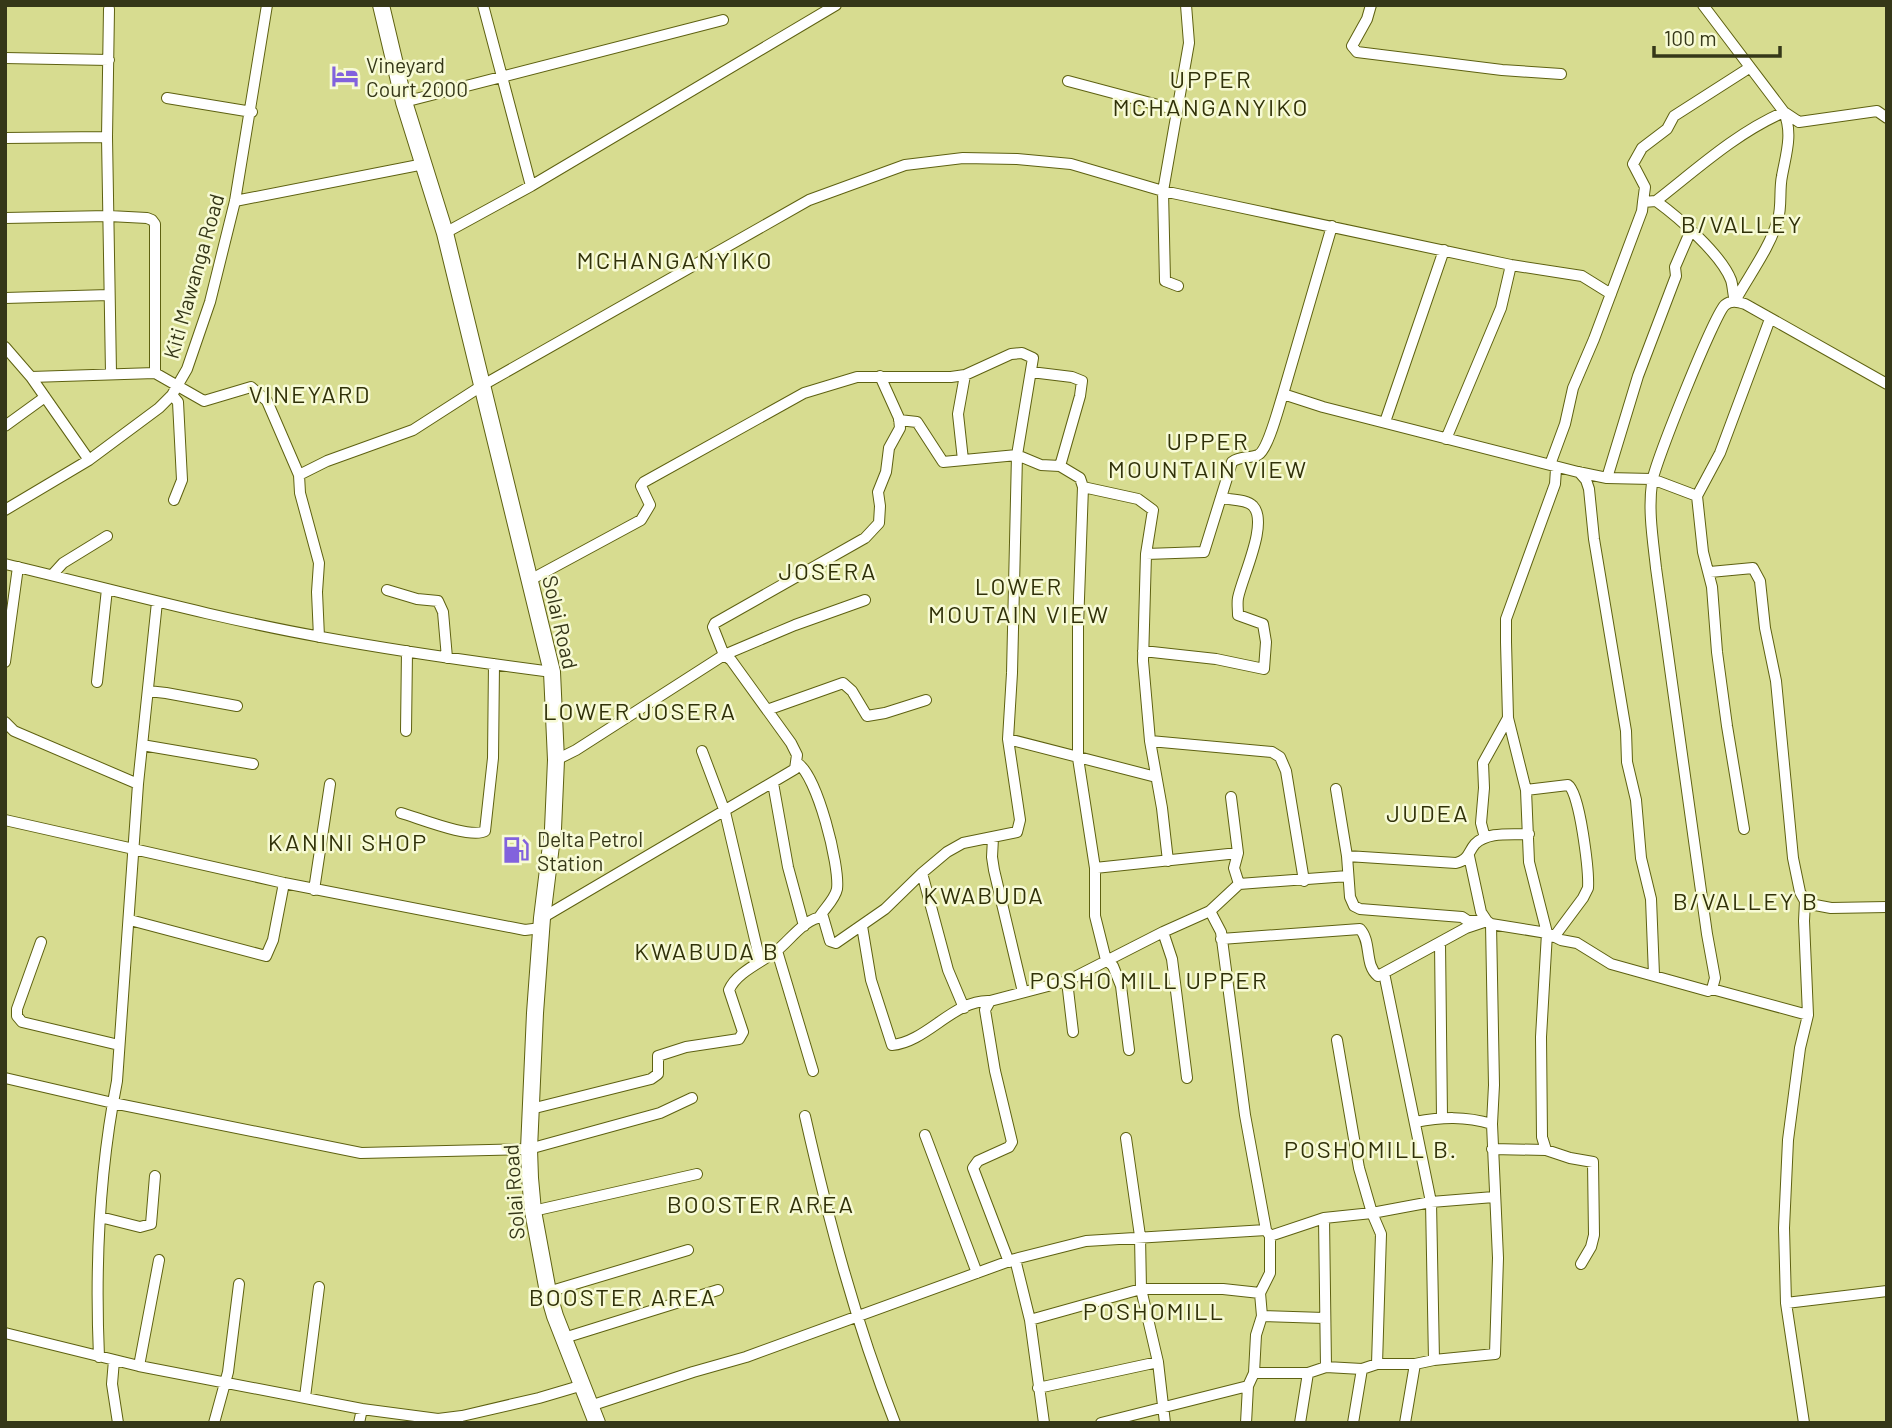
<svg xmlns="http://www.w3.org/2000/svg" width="1892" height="1428" font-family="Barlow,sans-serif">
	<rect width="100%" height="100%" fill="#d7dc90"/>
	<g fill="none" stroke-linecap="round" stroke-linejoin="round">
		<defs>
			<path id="minor" d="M483,5l48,181
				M1371,5l-4,14 -15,27 5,6 145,18 59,4
				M1703,5l81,107c9,22 2,42 -2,64 -3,14 0,30 -4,43 -8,29 -29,56 -43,82
				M109,9l-2,128 4,236
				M5,58l104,2
				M1068,81l109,29
				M167,98l85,14
				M404,102l319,-82
				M5,138l102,-1
				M235,201l189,-37
				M1656,201c41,-32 80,-68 128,-89l15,10 78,-11 10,7
				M1643,202l2,-15 -12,-23 9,-16 25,-19 7,-13 75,-48
				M5,218l104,-2 38,2 5,2 3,4v149l-124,4
				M445,233l86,-47 305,-181
				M1178,286l-13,-5 -2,-90 26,-148 -3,-38
				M5,298l104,-3
				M5,347l26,30 58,83
				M1031,372l41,5 10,4 -2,15 -20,70
				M155,373l49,28 47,-14 16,14 32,74
				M1283,394l49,-168
				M172,395l6,7 4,78 -8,20
				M1385,422l59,-172
				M5,426l40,-29
				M1446,439l55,-131 10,-43
				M963,460l-5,-46 7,-39
				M1579,472l7,8 3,9 5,50 32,192 1,31 9,38 5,58 10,41 3,76
				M1607,478l31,-102 38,-100 -1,-9 16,-37
				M1083,487l55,12 15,11 -7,44 -3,107 7,80 12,67 6,53
				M1697,496l23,-43 50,-134
				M5,510l84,-50 70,-52 13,-13 15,-26 23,-67 25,-101 32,-196
				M1146,554l58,-2 28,-90c9,-7 17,-3 26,-7 10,-5 21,-49 25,-61l40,13 255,65 29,6 45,1 45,17 6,56 9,35 5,65 10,74 17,103
				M5,564c105,25 210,54 316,73 77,14 154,25 231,35
				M1710,572l43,-4 7,13 5,47 11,53 17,177 7,34 5,9 10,4 16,3 56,-1
				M53,574l10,-11 44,-27
				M530,580l111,-60 9,-15 -9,-19 3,-4 160,-89 53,-16h94l14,-2 46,-21 11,-1 11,5 -16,97 24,10 19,1 20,12 3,9 -5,139v132l17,110v48l11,44 7,6 8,20 8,64
				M387,590l30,9 21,2 5,11 4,46
				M319,637l-2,-45 2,-29 -19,-70 -1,-18 28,-14 86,-31 70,-45 326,-185 96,-35 58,-7 54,1 54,5 92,27 348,74 71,11 29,18
				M1143,651l73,8 48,10 2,-27 -3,-18 -25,-9c0,-6 -1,-12 0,-17 4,-21 31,-75 15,-92 -6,-7 -23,-6 -32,-8
				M5,662l13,-95
				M97,682l10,-93
				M148,691l18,2 71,13
				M767,710l76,-27 9,8 15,25 18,-3 41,-13
				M5,722l9,9 124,53
				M406,731l1,-80
				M1008,739l148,38
				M1150,741l122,11 8,5 6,14 18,110
				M142,745l111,19
				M702,751l23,61 35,149
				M556,760l20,-10 148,-95 71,-30 70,-25
				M797,763c20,11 43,103 40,126 -2,10 -12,19 -17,27
				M773,783l15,84 16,59
				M1336,789l11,67 3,41 4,9 6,3 102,8 6,4h12
				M1526,790l42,-5c12,7 21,87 20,103l-5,10 -29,39
				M1231,797l7,56 -4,15 5,16
				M401,813c18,5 69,26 84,18l8,-73 1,-94
				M5,820l279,63 241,47 16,-2
				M993,838l-1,19 2,13 29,122
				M1485,838l-4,-15 3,-35 -1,-25 25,-45
				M1347,856l109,7c13,-3 12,-11 19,-19 13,-13 37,-9 54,-10
				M1469,856l12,56 6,9
				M1095,868l143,-15
				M922,873l26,97 16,38
				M314,890l16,-106
				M1210,911l11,21 24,183 21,115 4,6v37l-10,20 2,23 -6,19 -2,38 -6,13 -2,37
				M542,918l253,-149 2,-14 -6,-12 -60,-83 -7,-5 -11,-28 2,-4 150,-85 14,-15 1,-17 -2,-14 8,-20 3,-24 11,-20 -1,-10 -19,-42
				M130,920l136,36 7,-16 11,-57
				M862,926l9,54 21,65c35,-3 62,-46 98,-44
				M1163,932l9,27 15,119
				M1221,939l139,-10c12,13 4,36 18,47l88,-48 21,-7 4,3 56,9 14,7 16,3 34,21 97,27 4,-2 3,-11 -8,-44 -51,-366c-3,-28 -8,-57 -4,-85 1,-16 63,-170 73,-178 6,-5 13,-3 20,-1l142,80
				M41,942l-24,67v7l5,6 97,23
				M1440,943l2,174
				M777,951l36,120
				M1384,973l47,229 3,158
				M1067,981l6,51
				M1712,989l96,26
				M1337,1040l22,128 13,45 9,21 -4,130
				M5,1078l108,25 248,50 168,-4 131,-36 32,-15
				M531,1109l120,-30 7,-5v-18l28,-9 53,-8 4,-7 -14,-42c7,-17 31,-27 46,-38 14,-10 29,-34 48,-35l7,24 6,2 49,-34 37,-36 25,-21 16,-9 54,-11 3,-12 -12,-81 4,-66 5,-218 -74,7 -26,-40 -18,-2
				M805,1116c24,106 50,205 90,307
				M1415,1122c27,-5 50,-6 77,2
				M925,1135l52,138
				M1126,1138l14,98 1,53 17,73 7,61
				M1492,1149l54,1 24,8 23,4 1,73 -3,12 -10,17
				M1546,1150l-4,-13 -1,-100 6,-104 -18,-71 -3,-72 -18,-72 -2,-76v-23l49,-135 1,-15 -5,-7 14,-38 8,-36 21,-49 48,-128 1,-9 13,-1c22,16 65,53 75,79 2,6 2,15 4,21
				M533,1211l164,-37
				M100,1217l40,10 11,-3 4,-48
				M1324,1218l2,149
				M1270,1236l54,-18 48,-5 59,-11 63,-5
				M1015,1259l15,61 14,103
				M1009,1262l-36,-94 5,-7 31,-14 3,-5 -17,-71 -10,-61 5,-9 77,-20 96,-49 47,-21 29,-27 109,-8
				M548,1292l140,-42
				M1786,1303l101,-12
				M1262,1316l62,2
				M1030,1320l111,-31h82l37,4
				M5,1333l134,33 223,43 76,10 24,-3 77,-18 44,-13
				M564,1338l154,-48
				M99,1357c-4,-92 0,-185 18,-276l21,-297 19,-182
				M114,1360l-2,24 6,39
				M139,1366l20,-106
				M1254,1373h54l18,-6 36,2 15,-5h38l19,-4 61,-6 3,-96 -6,-134 2,-39 -3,-161
				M1038,1388l120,-26
				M305,1397l14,-110
				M590,1406l103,-34 53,-15 269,-98 71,-18 180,-11
				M214,1423l14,-51 11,-88
				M359,1423l3,-14
				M1101,1423l147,-37
				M1300,1423l8,-50
				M1353,1423l9,-54
				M1405,1423l10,-59
				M1804,1423l-18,-120 -2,-75 4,-88 12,-92 8,-33 -4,-94 1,-20"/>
			<path id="trunk" d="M381,5l23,97 41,131 107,439 4,88 -3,69 -11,89 -7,95 -6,136 1,29 3,33 15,81 7,24 42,107"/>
		</defs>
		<use href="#minor" stroke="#5e6111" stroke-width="12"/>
		<use href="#trunk" stroke="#5e6111" stroke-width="18"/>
		<use href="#minor" stroke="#fff" stroke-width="10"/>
		<use href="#trunk" stroke="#fff" stroke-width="16"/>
	</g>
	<defs>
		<symbol id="hotel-bare" viewBox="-9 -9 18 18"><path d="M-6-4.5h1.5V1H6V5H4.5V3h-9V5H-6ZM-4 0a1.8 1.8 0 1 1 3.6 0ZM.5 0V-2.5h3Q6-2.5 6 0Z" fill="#8262dd" stroke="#f7fad5" stroke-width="2.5" paint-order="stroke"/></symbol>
		<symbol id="fuel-bare" viewBox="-9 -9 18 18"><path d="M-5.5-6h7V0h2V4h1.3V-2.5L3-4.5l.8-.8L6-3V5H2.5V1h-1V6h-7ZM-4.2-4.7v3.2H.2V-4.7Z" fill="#8262dd" stroke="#f7fad5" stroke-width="2.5" paint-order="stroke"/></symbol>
	</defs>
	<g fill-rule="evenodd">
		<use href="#hotel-bare" x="326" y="57" width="38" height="38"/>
		<use href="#fuel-bare" x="497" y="831" width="38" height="38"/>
	</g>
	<g text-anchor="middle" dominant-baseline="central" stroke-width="5" stroke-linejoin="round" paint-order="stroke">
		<g font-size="21" fill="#353718" stroke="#f7fad5" text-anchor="start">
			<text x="366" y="64">Vineyard<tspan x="366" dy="24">Court 2000</tspan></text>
			<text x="537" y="838">Delta Petrol<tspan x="537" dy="24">Station</tspan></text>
		</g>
		<g font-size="21" fill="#353718" stroke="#f7fad5">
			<text transform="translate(193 276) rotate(-74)">Kiti Mawanga Road</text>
			<text transform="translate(561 622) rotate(77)">Solai Road</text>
			<text transform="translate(513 1192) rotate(-94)">Solai Road</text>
		</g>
		<g font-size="24" letter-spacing="2" fill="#303109" stroke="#f7fad5">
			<text x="1211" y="78">UPPER<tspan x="1211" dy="28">MCHANGANYIKO</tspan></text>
			<text x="1742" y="223">B/VALLEY</text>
			<text x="675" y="259">MCHANGANYIKO</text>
			<text x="310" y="393">VINEYARD</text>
			<text x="1208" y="440">UPPER<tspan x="1208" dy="28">MOUNTAIN VIEW</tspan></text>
			<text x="828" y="570">JOSERA</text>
			<text x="1019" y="585">LOWER<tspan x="1019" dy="28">MOUTAIN VIEW</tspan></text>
			<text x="640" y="710">LOWER JOSERA</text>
			<text x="1428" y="812">JUDEA</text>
			<text x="348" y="841">KANINI SHOP</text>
			<text x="984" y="894">KWABUDA</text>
			<text x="1746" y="900">B/VALLEY B</text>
			<text x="707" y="950">KWABUDA B</text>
			<text x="1149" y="979">POSHO MILL UPPER</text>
			<text x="1371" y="1148">POSHOMILL B.</text>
			<text x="761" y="1203">BOOSTER AREA</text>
			<text x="623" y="1296">BOOSTER AREA</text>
			<text x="1154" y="1310">POSHOMILL</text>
		</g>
	</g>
	<rect width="1892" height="1428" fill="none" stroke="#353718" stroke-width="14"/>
	<path d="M1654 46v10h126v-10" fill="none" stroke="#353718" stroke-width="3.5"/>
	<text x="1664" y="46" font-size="21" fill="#353718" stroke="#f7fad5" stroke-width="5" paint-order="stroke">100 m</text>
</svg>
